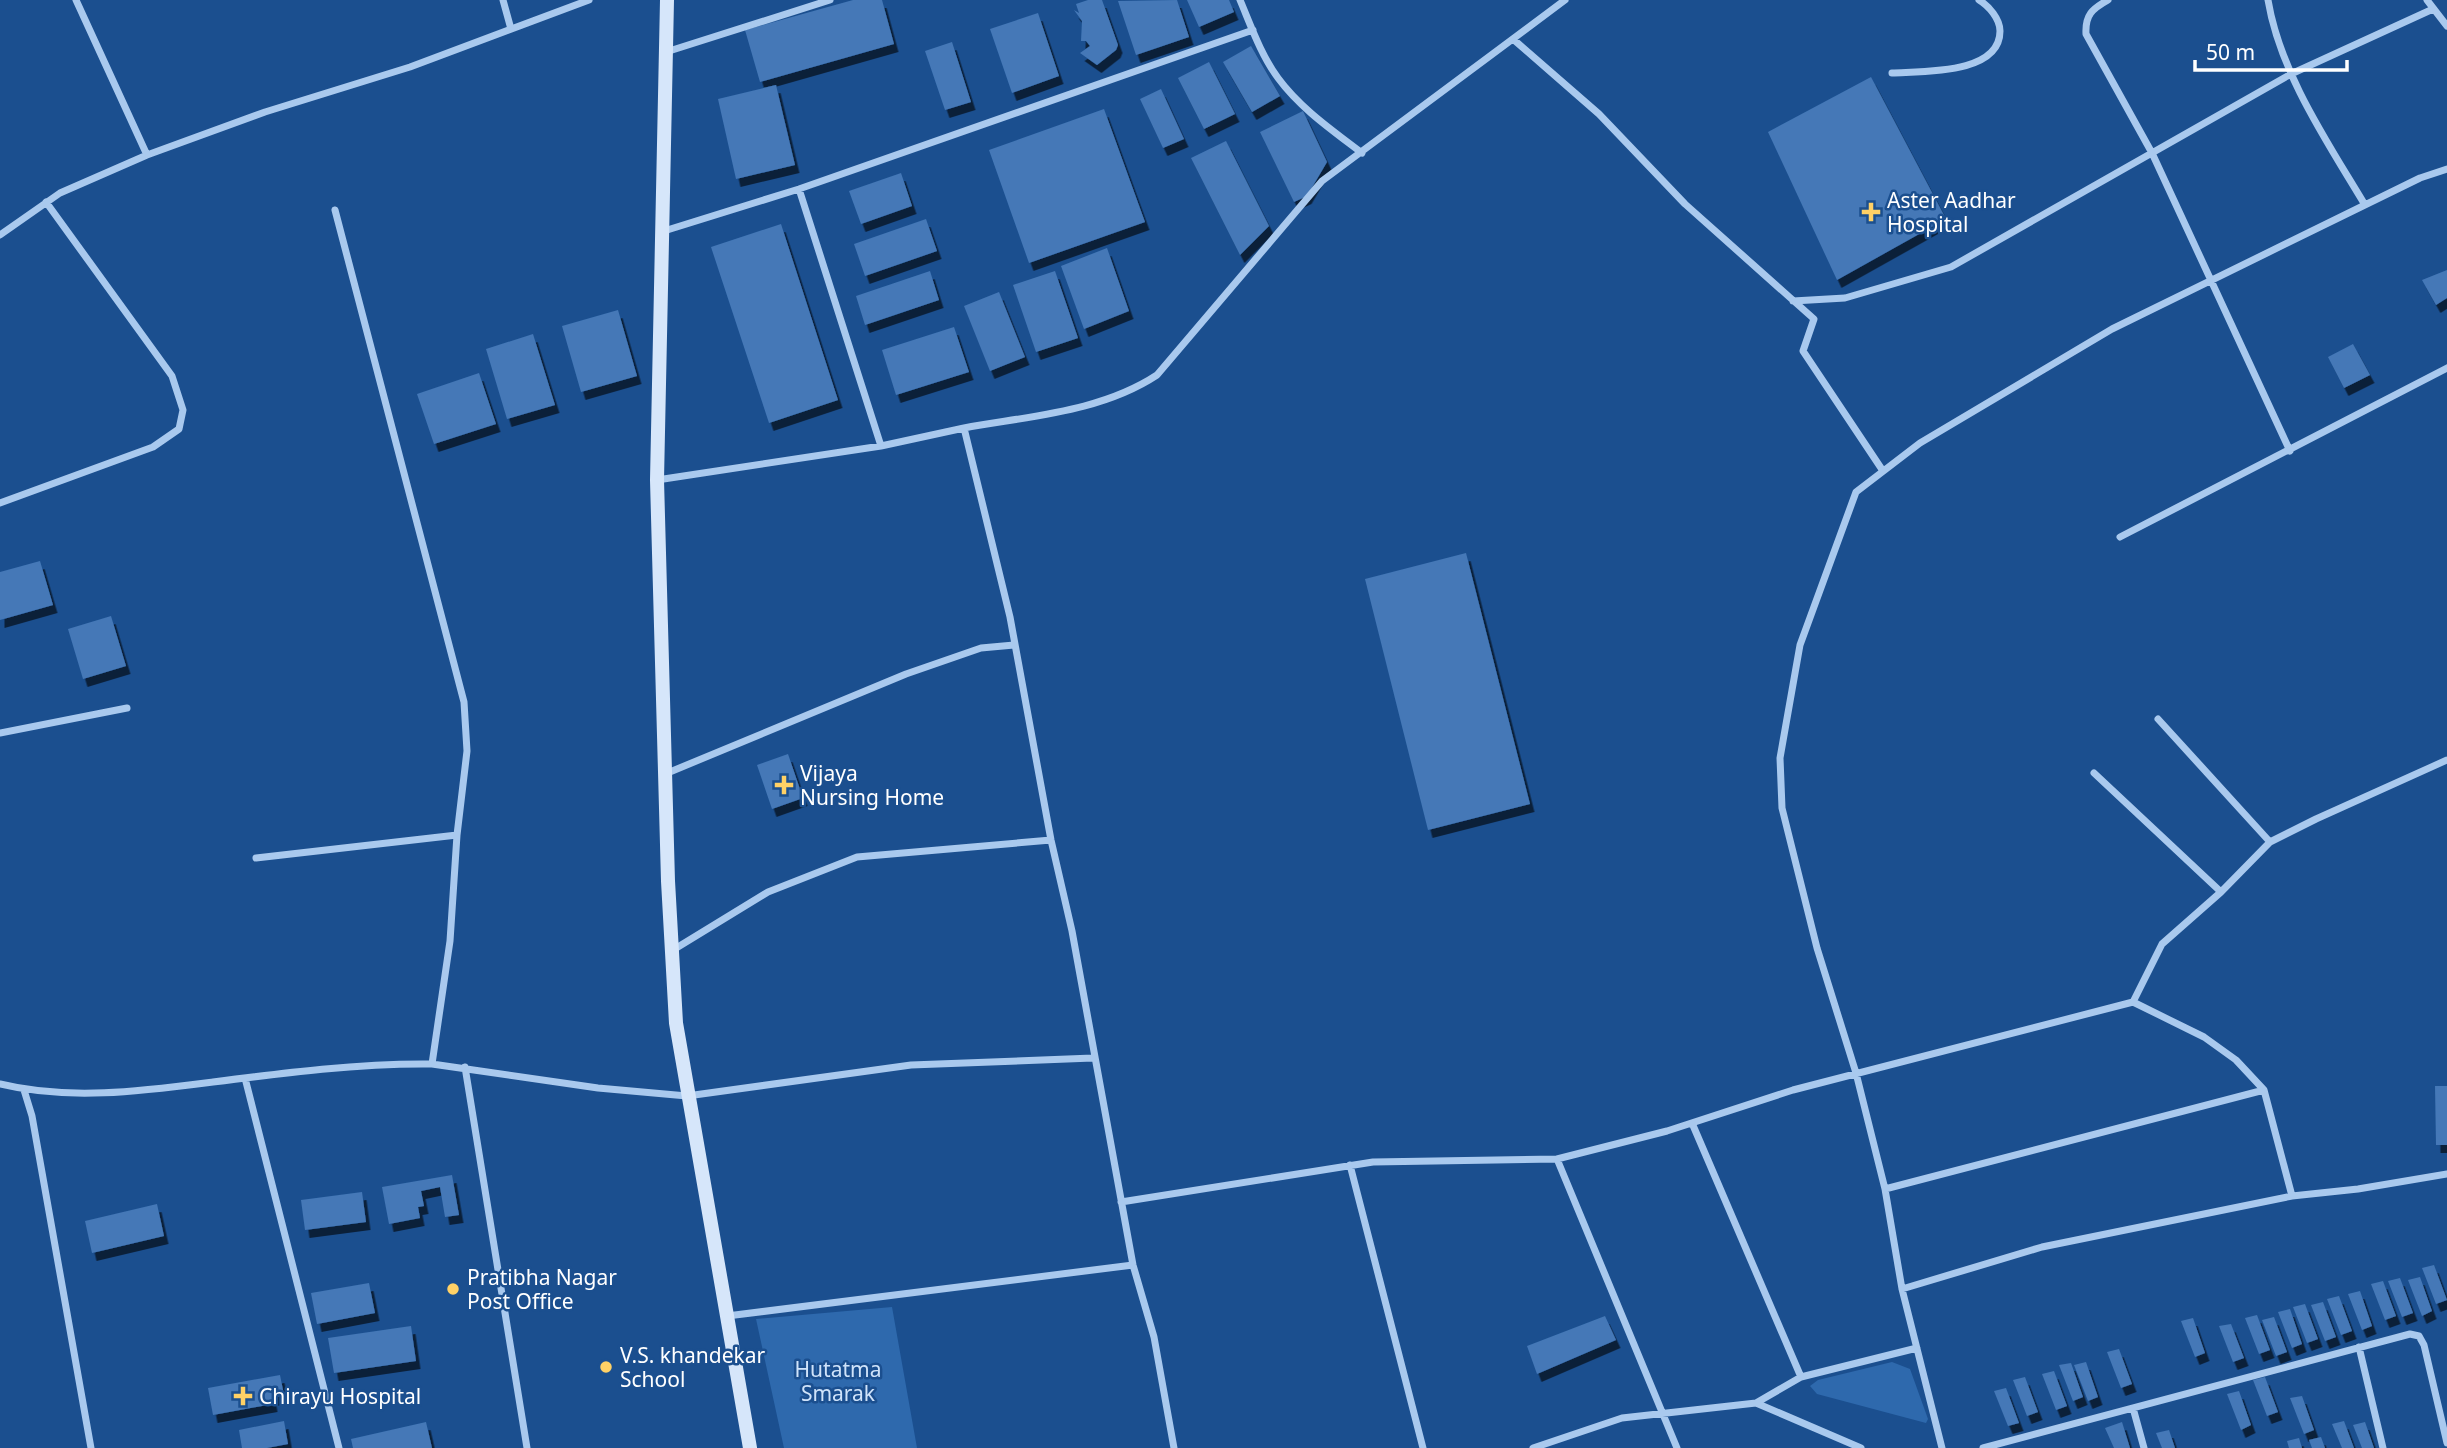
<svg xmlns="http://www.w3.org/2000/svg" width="2447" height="1448" font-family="'Noto Sans',sans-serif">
	<defs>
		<filter id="shadow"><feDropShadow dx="4.5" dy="8" stdDeviation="0" flood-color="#0009"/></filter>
	</defs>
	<rect width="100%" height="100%" fill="#1b4f8f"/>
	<path fill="#2e69ad" d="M892,1307l25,141h-133l-28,-129z
		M1892,1362l18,7 18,50 -2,4 -109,-29 -7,-8 8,-6z"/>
	<path fill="#4478b7" filter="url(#shadow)" d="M853,0h29l12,44 -134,38 -15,-52z
		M1088,0h14l16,45 -2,5 -19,15 -17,-12 10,-7 -4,-5h-5l1,-20 -8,-11 5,3 -3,-9z
		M1177,0l12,37 -53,18 -18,-54z
		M1187,0h42l5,12 -35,15z
		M1038,13l21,63 -47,17 -22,-64z
		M952,42l19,60 -26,8 -20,-59z
		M1251,46l29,50 -28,16 -29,-50z
		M1209,62l26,52 -31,15 -26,-51z
		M1871,77l75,142 -109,61 -69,-148z
		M776,85l19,80 -59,14 -18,-80z
		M1161,89l23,50 -21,9 -23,-49z
		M1104,109l41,113 -116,41 -40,-113z
		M1303,111l24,51 -20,34 -13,6 -34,-70z
		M1226,141l43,85 -29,29 -49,-97z
		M901,173l11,33 -51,18 -12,-33z
		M926,219l11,32 -72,25 -11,-32z
		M781,224l57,176 -69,23 -58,-176z
		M1107,248l22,63 -45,18 -23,-63z
		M2447,270v28l-11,7 -14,-25z
		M930,271l9,29 -74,25 -9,-29z
		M1055,271l23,67 -42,14 -23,-67z
		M999,292l26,65 -35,14 -26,-65z
		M618,310l19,66 -56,16 -19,-66z
		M954,327l15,45 -73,23 -14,-45z
		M533,334l22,71 -48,14 -21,-70z
		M2353,344l17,31 -26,13 -16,-31z
		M479,373l17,51 -62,20 -17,-50z
		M1466,553l64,251 -102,26 -63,-251z
		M40,561l13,44 -53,15v-48z
		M111,616l15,50 -43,13 -15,-50z
		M788,754l15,44 -31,11 -15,-44z
		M2435,1086h12v59h-11z
		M452,1175l7,40 -14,2 -5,-30 -19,4 3,15 -6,1 2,11 -31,6 -7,-37z
		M362,1192l4,30 -61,8 -4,-30z
		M157,1204l7,32 -72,17 -7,-32z
		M2434,1265l13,35 -11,4 -14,-36z
		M2420,1277l12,34 -10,5 -14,-36z
		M2400,1278l13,35 -11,4 -14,-36z
		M2383,1281l13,35 -11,4 -14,-36z
		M369,1283l6,30 -58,11 -6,-31z
		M2360,1291l12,35 -10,4 -14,-36z
		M2339,1296l13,35 -11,4 -14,-36z
		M2323,1302l13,35 -11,4 -14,-36z
		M2305,1304l13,35 -11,4 -14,-36z
		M2290,1309l12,35 -10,4 -14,-36z
		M2257,1315l13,35 -11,4 -14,-36z
		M1605,1316l11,24 -79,34 -10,-28z
		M2274,1317l13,35 -11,4 -14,-36z
		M2193,1318l12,35 -10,4 -14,-36z
		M2231,1324l13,34 -11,4 -14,-36z
		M411,1326l5,35 -82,12 -6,-35z
		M2119,1349l13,35 -11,4 -14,-36z
		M2086,1362l12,35 -10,4 -14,-36z
		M2071,1363l12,34 -10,4 -14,-36z
		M2054,1371l13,35 -11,4 -14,-36z
		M280,1375l4,20 -12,3 1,6 -60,11 -5,-27z
		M2025,1377l13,35 -11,4 -14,-36z
		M2265,1377l13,35 -11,4 -14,-36z
		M2006,1388l13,35 -11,3 -14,-35z
		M2239,1391l12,34 -10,5 -14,-36z
		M2302,1396l12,34 -10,4 -14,-36z
		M284,1421l4,23 -21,4h-25l-3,-18z
		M2344,1421l10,27h-12l-10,-24z
		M426,1422l6,26h-79l-2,-9z
		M2122,1422l8,26h-16l-9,-20z
		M2365,1422l9,26h-12l-9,-23z
		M2169,1430l6,18h-13l-6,-15z
		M2321,1437l4,11h-13l-3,-8z
		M2299,1438l3,10h-13l-2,-7z"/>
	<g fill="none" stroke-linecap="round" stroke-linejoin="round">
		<path stroke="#a9c9ee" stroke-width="7" d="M76,0l71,155
			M503,0l8,29
			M1240,0c11,26 21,55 38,78 22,30 54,52 84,75
			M2108,0c-16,9 -23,15 -22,34l66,119 138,298
			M2268,0c12,73 60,143 97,205
			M2427,0l20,26
			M1513,39l86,75 86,90 129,115 -11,32 80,120
			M666,52l164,-52
			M1892,73c29,-2 108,2 108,-42 0,-12 -11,-25 -21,-31
			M799,189l82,257
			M335,210l129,492 3,49 -10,84
			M664,231l135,-42 454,-159
			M0,235l60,-42 87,-38 118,-43 145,-45 179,-67
			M1793,301l52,-3 106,-31 340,-193 142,-65
			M964,428c65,-12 137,-16 193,-53l165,-194 243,-181
			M657,480l224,-34 83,-18 46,189 41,223 21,91 61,334 21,72 20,111
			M0,503l153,-56 26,-18 4,-19 -11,-34 -126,-174
			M2120,537l327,-169
			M2158,719l112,123
			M0,733l127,-25
			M2094,773l127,119
			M665,774l241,-100 75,-26 33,-3
			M256,858l201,-23 -7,106 -18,123
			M673,950l95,-58 89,-35 194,-17
			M465,1067l62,381
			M245,1078l94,370
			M0,1084c69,17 143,7 213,-2 70,-9 148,-19 219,-18l166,24 89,8 224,-31 182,-7
			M24,1090l8,26 59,332
			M1692,1123l109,254
			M1350,1165l73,283
			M1885,1189l379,-99
			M2292,1196l-28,-106 -28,-30 -32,-23 -71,-35 29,-58 59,-52 49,-50 46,-23 131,-59
			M1121,1202l252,-40 184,-3
			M1902,1289l140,-42 250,-51 66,-7 89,-15
			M727,1316l406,-51
			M2359,1347l24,101
			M1756,1403l45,-26 116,-29
			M2133,1408l11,40
			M1533,1448l89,-30 134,-15 105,45
			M1677,1448l-120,-289 110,-28 126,-41 340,-88
			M1942,1448l-40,-159 -17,-100 -29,-116 -39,-125 -35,-140 -2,-50 20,-113 56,-153 64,-49 192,-114 308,-151 27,-9
			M1983,1448l427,-114 9,2 5,9 23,98"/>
		<path stroke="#d6e6fa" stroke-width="14" d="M667,0l-10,480 11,401 8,142 74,425"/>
	</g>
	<g fill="#ffd166" stroke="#1b4f8f" stroke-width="2.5">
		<path d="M1867.5 201.5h7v7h7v7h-7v7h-7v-7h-7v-7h7z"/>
		<path d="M780.5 774.5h7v7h7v7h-7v7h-7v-7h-7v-7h7z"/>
		<circle cx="453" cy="1289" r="7"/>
		<circle cx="606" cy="1367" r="7"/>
		<path d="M239.5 1385.5h7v7h7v7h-7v7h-7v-7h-7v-7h7z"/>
	</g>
	<g text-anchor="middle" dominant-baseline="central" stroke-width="5" stroke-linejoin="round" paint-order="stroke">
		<g font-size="21" fill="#fff" stroke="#1b4f8f" text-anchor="start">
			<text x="1887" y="200">Aster Aadhar<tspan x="1887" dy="24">Hospital</tspan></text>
			<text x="800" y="773">Vijaya<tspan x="800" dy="24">Nursing Home</tspan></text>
			<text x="467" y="1277">Pratibha Nagar<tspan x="467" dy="24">Post Office</tspan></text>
			<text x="620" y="1355">V.S. khandekar<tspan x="620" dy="24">School</tspan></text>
			<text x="259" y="1396">Chirayu Hospital</text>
		</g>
		<g font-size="21" fill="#cfe3fa" stroke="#1b4f8f">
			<text x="838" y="1369">Hutatma<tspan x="838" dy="24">Smarak</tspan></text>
		</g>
	</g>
	<path d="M2195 60v10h152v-10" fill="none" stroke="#ffffff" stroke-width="3.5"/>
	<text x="2206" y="60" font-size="21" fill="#ffffff" stroke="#1b4f8f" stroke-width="5" paint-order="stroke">50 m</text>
</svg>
